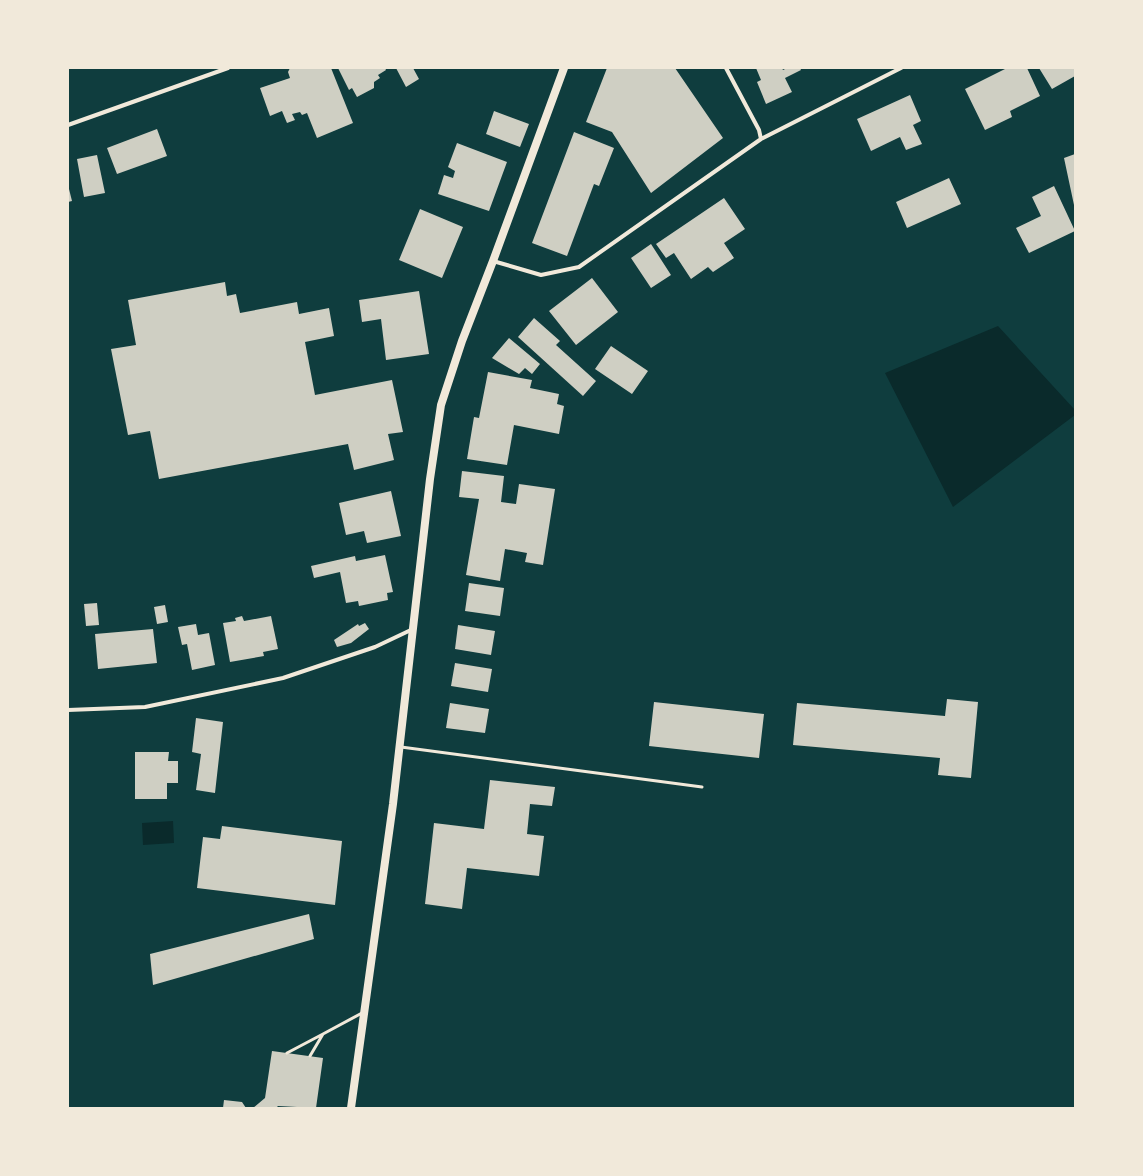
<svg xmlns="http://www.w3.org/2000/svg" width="1143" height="1176" font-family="Manrope,sans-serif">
	<rect width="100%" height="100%" fill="#0f3d3e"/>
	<path fill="#0a2a2b" d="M998,326l77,84v5l-122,92 -68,-134z
		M173,821l1,22 -31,2 -1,-22z"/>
	<path fill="#cfcfc3" d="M290,68h41l22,55 -36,15 -10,-25 -5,2 -2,-3 -8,2 3,6 -8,3 -5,-12 -12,5 -10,-28 30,-10 -2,-6z
		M338,68h47l1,2 -8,5 2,3 -6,4v6l-17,9 -5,-9 -3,2z
		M396,68h17l6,11 -13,8z
		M607,68h68l48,70 -72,55 -39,-61 -26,-10z
		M756,68h26l1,2 4,-2h13l1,2 -16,8 7,14 -26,12 -9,-22 4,-2z
		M1007,68h20l13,28 -30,15 2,6 -27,13 -20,-41z
		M1039,68h36v8l-23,13z
		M910,95l11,26 -8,4 9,19 -16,6 -6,-13 -29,14 -14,-32z
		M494,111l35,13 -9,23 -34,-13z
		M157,129l10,27 -50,18 -10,-26z
		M574,132l40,16 -15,38 -5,-2 -27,72 -35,-13z
		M457,143l50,19 -18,49 -51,-17 6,-19 9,3 2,-7 -7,-4z
		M1075,154v51h-1l-10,-47z
		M97,155l8,38 -21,4 -7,-38z
		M949,178l12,26 -54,24 -11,-26z
		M68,185l4,16 -4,1z
		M1054,186l21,45 -46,22 -13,-25 25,-12 -9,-19z
		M724,198l21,31 -21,14 10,15 -21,14 -5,-5 -17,12 -17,-26 -8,5 -10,-14z
		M420,209l43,18 -21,51 -43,-18z
		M651,244l20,31 -20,13 -20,-30z
		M592,278l26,34 -42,33 -27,-34z
		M225,282l2,14 9,-2 4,19 57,-11 2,12 30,-6 5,28 -29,6 10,53 77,-15 11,52 -15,2 6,26 -40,10 -6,-26 -189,35 -9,-48 -22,4 -17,-86 25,-4 -8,-45z
		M419,291l10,63 -43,6 -5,-41 -19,3 -3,-22z
		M534,318l26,23 -4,4 40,36 -13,15 -65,-59z
		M509,338l31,26 -8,10 -7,-6 -6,6 -27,-16z
		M611,346l37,25 -16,23 -37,-25z
		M488,372l44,8 -2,8 29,6 -2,10 7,2 -5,28 -45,-9 -7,40 -40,-6 7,-42 5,1z
		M462,471l42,5 -3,26 15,2 3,-20 36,5 -12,76 -18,-3 2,-9 -22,-4 -5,32 -34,-6 13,-76 -20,-2z
		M391,491l10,45 -34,7 -3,-12 -18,4 -7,-32z
		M385,555l8,37 -6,1 1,7 -29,6 -1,-5 -12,2 -6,-31 -26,6 -3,-12 44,-10 1,5z
		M469,583l35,5 -4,28 -35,-5z
		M97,603l2,22 -13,1 -2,-22z
		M165,605l3,17 -11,2 -3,-17z
		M242,616l2,5 27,-5 7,33 -15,3 1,4 -34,6 -7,-39 13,-2 -1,-3z
		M365,623l4,6 -18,14 -14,4 -3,-7 24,-16 1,2z
		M196,624l2,11 11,-2 6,32 -23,5 -5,-26 -5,1 -4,-18z
		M458,625l37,6 -4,24 -36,-6z
		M153,629l4,34 -59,6 -3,-35z
		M455,663l37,6 -4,23 -37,-6z
		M947,699l31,3 -7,76 -33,-3 2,-17 -147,-13 4,-42 148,13z
		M654,702l110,12 -5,44 -110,-12z
		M450,703l39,6 -4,24 -39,-5z
		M196,718l27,4 -8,71 -19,-3 5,-36 -9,-2z
		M135,752h34l-1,9h10v22h-11v16h-32z
		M490,780l65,7 -3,19 -22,-2 -3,30 17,2 -5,40 -72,-8 -5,41 -37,-5 9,-81 50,6z
		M222,826l120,15 -7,64 -138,-17 6,-51 17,2z
		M309,914l5,25 -161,46 -3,-31z
		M272,1051l51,7 -7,50 -38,-2 -2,2h-23l12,-10z
		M224,1100l18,2 4,6h-23z"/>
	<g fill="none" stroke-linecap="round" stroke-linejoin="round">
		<path stroke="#f1e9da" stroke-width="3" d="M401,747l301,40
			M287,1053l36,-19
			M310,1056l13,-22 39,-21"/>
		<path stroke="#f1e9da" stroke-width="4" d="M726,68l33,62 2,9
			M68,125l160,-57
			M493,261l48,14 38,-8 182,-128 140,-71
			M68,710l77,-3 138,-29 92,-31 38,-18"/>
		<path stroke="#f1e9da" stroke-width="8" d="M351,1108l42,-304 37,-325 11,-74 21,-64 31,-80 71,-193"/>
	</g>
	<rect width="1143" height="1176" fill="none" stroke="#f1e9da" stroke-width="138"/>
</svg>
